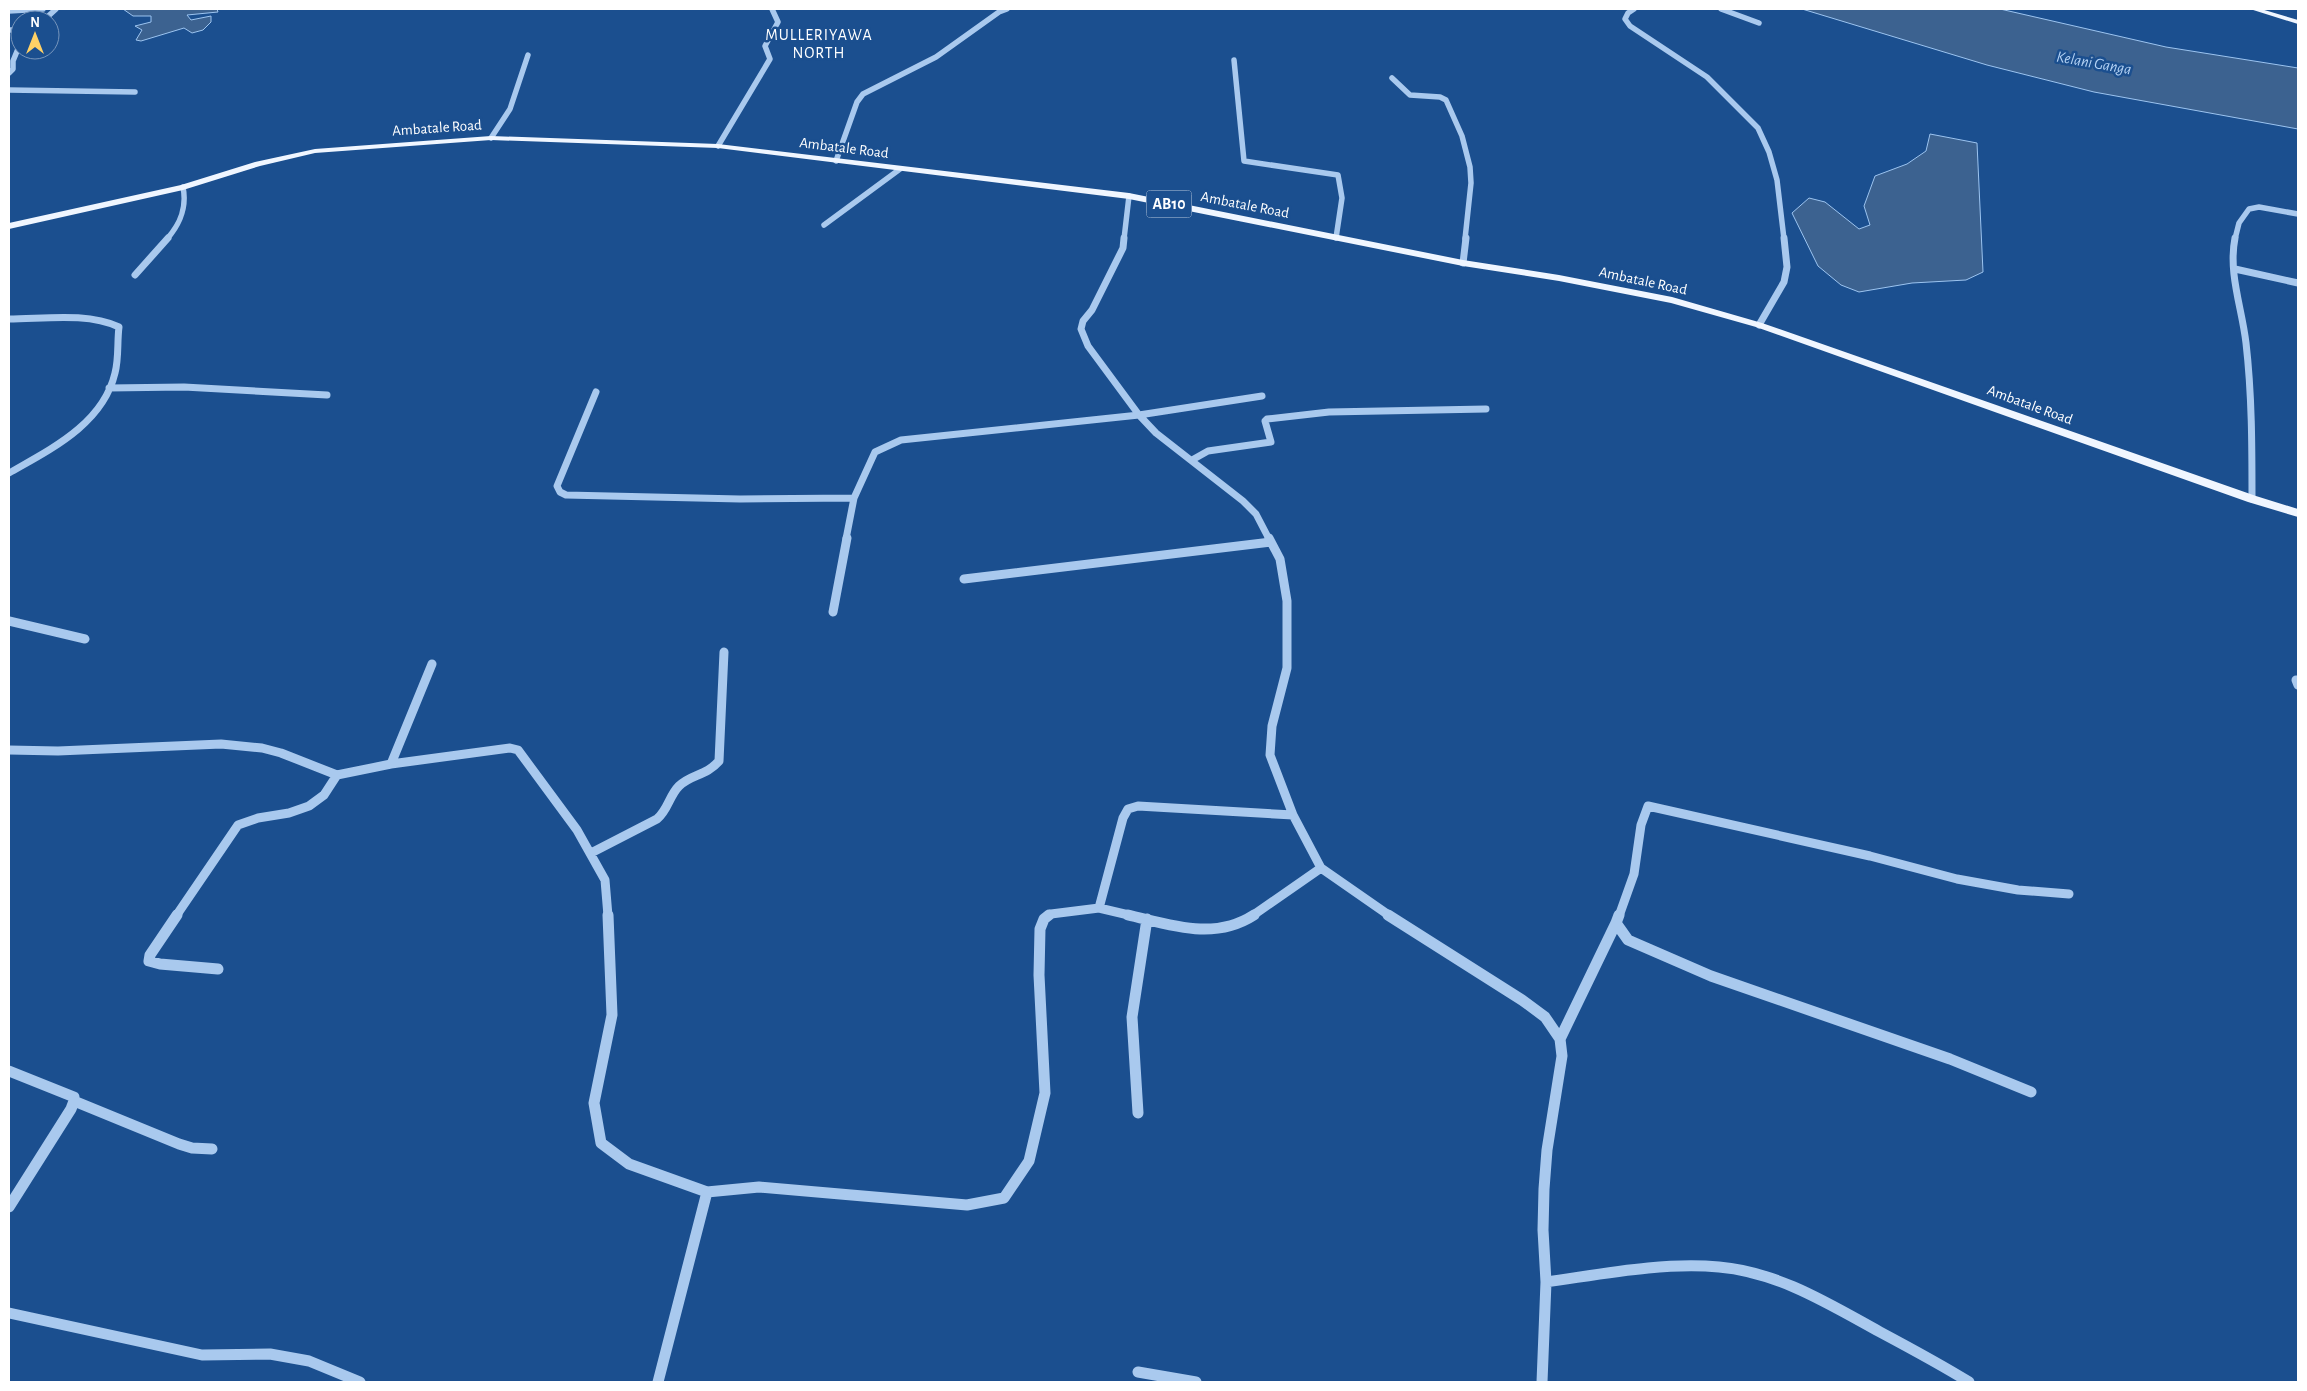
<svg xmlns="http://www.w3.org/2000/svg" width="2307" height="1391" font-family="'Alegreya Sans',sans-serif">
	<rect width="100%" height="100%" fill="#1b4f8f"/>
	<path fill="#3c6290" stroke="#9cc4f0" d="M123,9h94l1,3 -31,3 4,5 20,-4v6l-8,8 -11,3 -8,-5 -43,13 -5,-1 6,-10 -7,-4 16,-4v-6h-18z
		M1802,9h198l166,38 132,21v61l-204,-37 -107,-27z
		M1930,134l47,9 6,129 -17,8 -54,3 -53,9 -18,-7 -23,-19 -26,-53 17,-15 16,4 34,27 11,-4 -6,-19 11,-30 32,-12 19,-13z"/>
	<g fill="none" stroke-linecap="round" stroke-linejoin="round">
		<path stroke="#a9c9ee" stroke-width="5.5" d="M1634,9l-6,4 -3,6 5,7 77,51 51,51 11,24 8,28 7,59
			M1721,9l38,14
			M9,11l34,-2
			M44,20l12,-11
			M9,30h11
			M1234,60l10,101 94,14 4,23 -6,40
			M9,73l4,-4v-8l7,-17
			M1392,78l18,17 30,2 6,3 16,36 8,31 1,16 -6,56
			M9,90l126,2
			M491,138l19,-29 18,-54
			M718,146l52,-87 -5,-13 13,-24 -6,-13
			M836,161l21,-59 6,-8 73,-37 63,-45 8,-3
			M824,225l76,-56
			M167,239c14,-16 20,-32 16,-52
			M1124,239l5,-43
			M2235,239l4,-16 10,-14 10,-2 39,7"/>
		<path stroke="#a9c9ee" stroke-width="7" d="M1124,238l-1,10 -31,62 -9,11 -2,8 7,17 51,69 17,18 87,68 13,13 13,25
			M2235,238c-7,35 7,70 11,105 6,52 6,104 6,156
			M1463,263l3,-25
			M2235,269l63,14
			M135,275l33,-37
			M9,319c34,0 78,-7 110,8 -2,15 0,31 -4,46 -12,51 -64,76 -106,100
			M1759,325l25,-43 3,-15 -3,-29
			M109,388l75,-1 143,8
			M596,392l-39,94 3,6 6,3 174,4 114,-1
			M1192,460l16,-9 63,-9 -6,-21 2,-2 62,-7 157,-3
			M846,539l8,-41 21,-46 26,-12 238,-25 123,-19"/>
		<path stroke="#a9c9ee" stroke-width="9" d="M1269,538l11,21 7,42v67l-15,58 -2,29 23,60 28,53 69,48
			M964,579l307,-37
			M833,612l14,-74
			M9,621l76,18
			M2298,680h-2l2,5
			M9,750l49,1 163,-7 41,4 19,5 56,22 54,-11 119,-16 8,2 59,80 28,50 3,36
			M391,764l41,-100
			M591,853l66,-34c11,-9 12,-23 22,-33 12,-12 27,-10 40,-25l5,-109
			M1099,908l24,-90 5,-9 10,-3 155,9
			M176,916l62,-91 20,-7 31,-5 20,-7 15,-11 13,-20
			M1048,916l3,-2 48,-6 34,8
			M1252,916l69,-48
			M1619,916l15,-42 7,-49 7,-19 222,50 87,23 61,11 51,4"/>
		<path stroke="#a9c9ee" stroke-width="11" d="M177,915l-27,40 -1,6 11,3 58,5
			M608,915l4,100 -18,88 7,40 28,21 78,28
			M1128,915c43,10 86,26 126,0
			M1388,915l134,85 23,17 15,22 2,17 -15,94 -3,39 -1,41 3,52 -4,100
			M1619,915l-3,8 12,17 83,36 239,83 81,33
			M1560,1039l56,-116
			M9,1071l65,26v4l105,43 13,4 20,1
			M1138,1113l-6,-96 15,-98
			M9,1207l62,-98 3,-8
			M1546,1282c57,-8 116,-20 173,-15 59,5 110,37 161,65 30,16 60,32 89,50
			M9,1313l193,42 68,-1 39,7 51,21
			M1138,1372l58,10
			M658,1382l49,-190 52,-5 208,18 37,-7 25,-37 16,-68 -6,-118 1,-46 4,-10 5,-4"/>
		<path fill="#f0f6ff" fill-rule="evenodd" d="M2250,9h11l37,11v4z
			M491,136l227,8 411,49 334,67 96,15 113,22 90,26 494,173 42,13v8l-50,-15 -492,-175 -85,-24 -112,-22 -96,-15 -334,-67 -411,-51 -227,-8 -176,13 -55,13 -77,24 -174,39v-6l172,-38 74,-23 60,-13z"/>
	</g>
	<g text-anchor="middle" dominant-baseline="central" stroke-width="5" stroke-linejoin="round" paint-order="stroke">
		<g font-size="15" fill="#fff" stroke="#1b4f8f">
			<text transform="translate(437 128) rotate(-4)">Ambatale Road</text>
			<text transform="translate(844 148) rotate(7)">Ambatale Road</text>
			<text transform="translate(1245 205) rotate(11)">Ambatale Road</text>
			<text transform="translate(1643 281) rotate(12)">Ambatale Road</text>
			<text transform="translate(2030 405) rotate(20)">Ambatale Road</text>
		</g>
		<g font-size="16" letter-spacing="1" fill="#fff" stroke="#1b4f8f">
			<text x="819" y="35">MULLERIYAWA<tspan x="819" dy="18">NORTH</tspan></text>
		</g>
		<g font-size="16" font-style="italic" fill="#b5d3f5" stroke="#1b4f8f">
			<text transform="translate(2094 63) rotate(10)">Kelani Ganga</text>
		</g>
		<rect fill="#1b4f8f" stroke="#bbcadd" stroke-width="1" x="1146.5" y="190.5" width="45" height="27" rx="4"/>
		<g font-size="16" font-weight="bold" fill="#fff">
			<text x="1169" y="204">AB10</text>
		</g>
	</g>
	<rect width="2307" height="1391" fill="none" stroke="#ffffff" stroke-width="20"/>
	<g transform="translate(35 35)"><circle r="24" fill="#1b4f8f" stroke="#7695bc"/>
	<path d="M0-4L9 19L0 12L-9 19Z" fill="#ffd166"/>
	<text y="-8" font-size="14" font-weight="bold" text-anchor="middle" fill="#ffffff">N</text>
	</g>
</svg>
